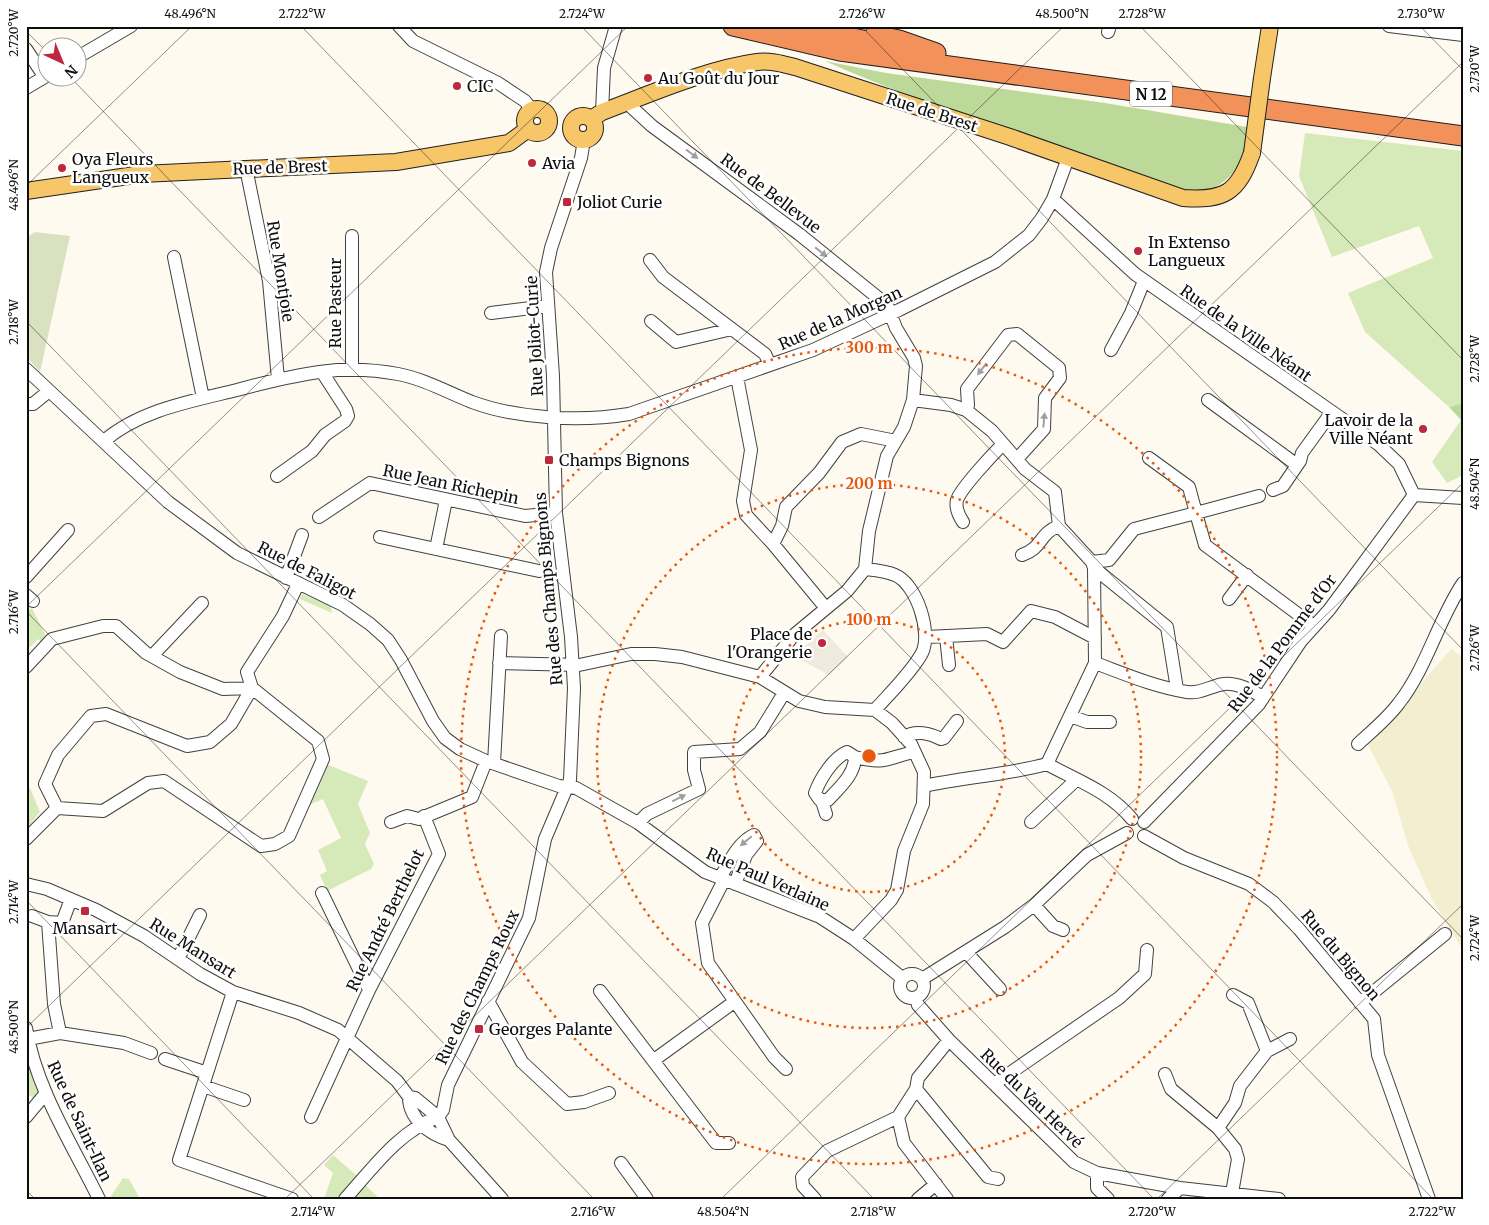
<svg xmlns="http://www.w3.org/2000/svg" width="1489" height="1225" font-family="Merriweather,serif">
	<rect width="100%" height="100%" fill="#fffaef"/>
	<path fill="#f4eed0" d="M1451,649l12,8v293l-31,-51 -23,-51 -17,-57 -24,-46z"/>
	<path fill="#d6e9b9" d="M1305,133l158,18v252l-14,4 -84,-75 -17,-39 85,-35 -14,-32 -87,31 -33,-81z
		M1461,420h2v55l-16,8 -15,-21z
		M302,594l29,12 1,7 -32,-14z
		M32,608l15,30 -5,5 -4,-4 -12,12v-39z
		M326,764l42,17 -10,23 12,29 -5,11 9,20 -3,5 -44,22 -7,-16 7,-4 -9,-21 23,-12 -18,-39 -14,6z
		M26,788h4l10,24 -14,17z
		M26,1060h2l13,33 -6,7 -9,-8z
		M333,1155l24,21 -19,23h-14l9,-26 -9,-8z
		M123,1178l6,1 11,20h-31z
		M364,1184l16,15h-28z"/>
	<path fill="#bcd999" d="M825,61l61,12 219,30 142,24c0,7 1,16 -1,23 -5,17 -23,38 -42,41 -29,5 -83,-25 -111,-34 -90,-30 -182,-57 -268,-96z
		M1463,403v17h-2l-12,-13z"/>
	<path fill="#d9e1c1" d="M35,232l35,4 -30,136 -14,-16v-118z"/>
	<path fill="#efe9de" d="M823,630l25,27 -19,18 -35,-19z"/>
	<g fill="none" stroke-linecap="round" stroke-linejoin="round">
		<defs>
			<path id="minor" d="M399,26l14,15 85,42 27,18 7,9
				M1389,26l74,9
				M1108,32l2,-6
				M26,49l18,27
				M78,57l53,-31
				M26,88l22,-13
				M602,112l2,-44 12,-42
				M246,168l23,113 9,98
				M1053,199l82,75 243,170 21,20 15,31
				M174,257l29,141
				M650,260l13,17 102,77 5,11
				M491,313l56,-7
				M651,321l25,21 56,-13
				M1111,350l20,-37 13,-32
				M26,369l142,133 69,51 106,52 27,19 18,16 13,20 32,61 12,17 15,11 26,12 73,25 17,2 62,35 67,49 115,45 34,22 48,39
				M352,370v-134
				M737,377l14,73 -8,51 3,14 27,29 52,63
				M913,400l38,5 15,5 26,21 33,38 30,23 4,34 33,36 2,6 1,95 -48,101
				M1208,400l89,65
				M26,404h7l16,-13
				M966,410l2,-5 -1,-16 41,-54 9,-1 42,34 1,10 -15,20 -1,31 -27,30
				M104,441c36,-31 88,-40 133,-51 33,-9 66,-17 100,-20 20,-1 41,0 61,4 26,5 49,18 74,28 46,17 109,20 157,12l184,-64 86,-40 96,-48 34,-27 13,-17 11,-19 15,-41
				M1149,458l40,29 7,26 63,-17
				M277,476l35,-25 13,-16 20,-14 3,-5 -2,-7 -24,-37
				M1273,490l10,-4 17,-25 2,-8 29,-40
				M1414,495l49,3
				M319,517l51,-34 155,33 31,-3
				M963,522c-4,-6 -8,-14 -6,-22 4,-12 36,-46 46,-56
				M380,537l159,34
				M773,544l9,-18 4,-19 33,-34 23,-31 19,-8 35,7
				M436,549l10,-49
				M1022,555c21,-7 17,-22 37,-29
				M1092,562l17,-2 25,-31 62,-16 9,32 109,81
				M1094,568l73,59 10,62
				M865,569c9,1 21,2 30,6 22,9 37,58 27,78 -10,19 -33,41 -47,57
				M26,577l42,-47
				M286,578l16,-43
				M26,595l7,6
				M1229,599l18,-24
				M946,636l3,29
				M927,637l60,-3 16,8 28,-31 24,6 40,21
				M152,656l50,-53
				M499,663l80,2 52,-11h24l27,3 78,20 34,-42 53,-44 18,-22 4,-38 18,-75 17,-29 9,-27 3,-34 -2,-8 -18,-30 -9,-23 -88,-71 -147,-108 -25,-23
				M1095,663c30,11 60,24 92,29 14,2 23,-6 37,-8 13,-2 28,7 39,13
				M26,667l26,-28 51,-13h13l30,27 34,19 43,17 29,-1 -5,-16 36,-56 15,-32
				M760,677l39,24 26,6 50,3 17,13 19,21 13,28 -1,32 -19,47 -7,39 -6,10 -37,39
				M1070,716l17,6h23
				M904,737c11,-7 26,-4 37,2l3,-1 13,-17
				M1358,744c14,-13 30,-26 41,-41 28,-36 39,-83 64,-120
				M855,757l-8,-5c-14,6 -27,27 -32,41l5,7h8c12,-13 27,-26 27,-43 31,8 31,1 59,-5
				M494,763l7,-127
				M924,786c41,-9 83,-11 123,-22 31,17 63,28 85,55
				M822,801l4,13
				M391,822l16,-6 12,3 53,-22 14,-36
				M1031,822l45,-42
				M1144,822l115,-118 42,-63 28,-31 85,-115
				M638,823l9,-9 52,-25 -5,-19v-18l46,-3 20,-17 24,-39
				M1144,836l40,22 65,26 24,18 26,27 75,90 4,36 51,144
				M26,839l31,-31 46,3 45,-28 16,-2 97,65 14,-2 14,-8 34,-77 -5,-18 -66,-53 -21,36 -21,18 -23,4 -81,-32 -15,2 -33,39 -13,29 12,24
				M720,878c9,-15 17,-35 34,-43l3,6 -11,14 -11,29
				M724,880l-22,43 6,40 66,94 12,12
				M26,884l21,5 49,21 48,26 56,38 33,18 66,21 39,17 59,51 12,16 6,1 23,19 11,23 53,59
				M322,893l47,97
				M1034,905l19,21 10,4
				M32,916l16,6 14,1 9,-24
				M48,922l6,82 6,29
				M967,953l33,36
				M178,959l22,-44
				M900 986a12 12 0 1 1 24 0a12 12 0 1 1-24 0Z
				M922,979l83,-52 29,-22 53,-50 40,-22
				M600,991l116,152h13
				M233,992l-54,168 113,39
				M916,998l2,7 31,35 125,122 23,11 83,15 99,11
				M488,1001l34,61 45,42 17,-2 25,-9
				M1360,1003l85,-69
				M26,1028c10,61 46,116 73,171
				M28,1039l32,-6 64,10 27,10
				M949,1040l-31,38 -2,11 72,88 10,2
				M1267,1051l23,-12
				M165,1059l42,14
				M654,1060l80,-58
				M1165,1074l6,15 47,39 17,21 3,10 -6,34
				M994,1084l125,-86 26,-24 2,-24
				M203,1086l41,14
				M916,1089l-18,28 6,26 43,56
				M409,1097c0,22 20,37 40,43
				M26,1117l20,-24
				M311,1117l58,-127 70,-136 -15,-38
				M438,1117l5,-7 5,-25 81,-167 16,-79 25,-59 4,-92 -3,-51 -15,-124 -3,-137 -7,-104 5,-24 30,-90 3,-18
				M1218,1128l17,-25 5,-17 27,-35 -19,-48 -15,-8
				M621,1163l26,36
				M1097,1173v15l11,11
				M345,1199c28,-31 54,-68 93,-82
				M815,1199l-12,-13 -1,-9 25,-26 71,-34
				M918,1199l18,-15
				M1168,1199l12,-11"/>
			<path id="major" d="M1262,78l8,-52
				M525 121a12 12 0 1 1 24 0a12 12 0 1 1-24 0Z
				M571 128a12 12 0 1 1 24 0a12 12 0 1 1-24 0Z
				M591,119l11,-7c48,-18 104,-43 155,-50 12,-2 26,2 38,5l215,70 173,61c41,3 55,-5 69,-45
				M26,191l116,-17 254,-12 113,-19 19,-14"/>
			<path id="highway" d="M733,26l107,25 623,85
				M795,26l92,19
				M875,35l24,5 37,13"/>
		</defs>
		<use href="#minor" stroke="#414141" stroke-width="14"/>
		<use href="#major" stroke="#1f1f1f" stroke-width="18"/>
		<use href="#highway" stroke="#1f1f1f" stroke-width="21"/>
		<use href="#minor" stroke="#fff" stroke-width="12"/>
		<use href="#major" stroke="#f6c668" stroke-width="16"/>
		<use href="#highway" stroke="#f2915a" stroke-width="19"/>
		<defs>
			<path id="major-bridge" d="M1252,153l10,-75"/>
		</defs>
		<use href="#major-bridge" stroke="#1f1f1f" stroke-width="18" stroke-linecap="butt"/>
		<use href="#major-bridge" stroke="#f6c668" stroke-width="16"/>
	</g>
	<defs><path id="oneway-solid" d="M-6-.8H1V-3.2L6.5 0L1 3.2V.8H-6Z" transform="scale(1.25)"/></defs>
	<g fill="#9f9f9f">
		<use href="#oneway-solid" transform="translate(692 154) rotate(37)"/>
		<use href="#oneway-solid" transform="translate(821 252) rotate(38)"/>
		<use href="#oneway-solid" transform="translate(982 369) rotate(128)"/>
		<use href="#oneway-solid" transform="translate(1044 420) rotate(-85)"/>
		<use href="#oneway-solid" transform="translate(679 798) rotate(-26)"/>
		<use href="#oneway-solid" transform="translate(746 841) rotate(140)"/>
	</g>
	<path fill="none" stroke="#0e0e0e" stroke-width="1" stroke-opacity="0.45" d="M301,26l1132,1173M581,26l882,913M861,26l602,624M1140,26l323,334M1420,26l43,44M26,31l22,22M71,78l1083,1121M26,186l166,-160M26,321l848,878M26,607l602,-581M26,611l568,588M26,900l288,299M26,1028l1038,-1002M26,1190l9,9M285,1199l1178,-1137M721,1199l742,-716M1157,1199l306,-295"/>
	<g fill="none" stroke="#e8590c" stroke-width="2.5" stroke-dasharray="2.5 5">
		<circle cx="869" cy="756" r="136"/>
		<circle cx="869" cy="756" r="272"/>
		<circle cx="869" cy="756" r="408"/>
	</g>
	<g fill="#bd283d" stroke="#fff" stroke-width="2">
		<circle cx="648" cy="78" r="5"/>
		<circle cx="457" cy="86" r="5"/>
		<circle cx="532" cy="163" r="5"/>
		<circle cx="62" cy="168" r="5"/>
		<rect x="562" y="197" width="10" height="10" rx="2.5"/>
		<circle cx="1138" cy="251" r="5"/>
		<circle cx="1423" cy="429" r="5"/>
		<rect x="544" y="455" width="10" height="10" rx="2.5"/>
		<circle cx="822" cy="643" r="5"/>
		<rect x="80" y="906" width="10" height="10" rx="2.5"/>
		<rect x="474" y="1024" width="10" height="10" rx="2.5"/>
	</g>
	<g text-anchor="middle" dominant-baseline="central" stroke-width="5" stroke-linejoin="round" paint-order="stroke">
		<rect fill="#fff" stroke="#565656" stroke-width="1" x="1130" y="81.5" width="42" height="25" rx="4"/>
		<g font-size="15" font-weight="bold" fill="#0e0e0e">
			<text x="1151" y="94">N 12</text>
		</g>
		<g font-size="16" fill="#0e0e0e" stroke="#fff" text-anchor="start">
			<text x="658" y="78">Au Goût du Jour</text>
			<text x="467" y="86">CIC</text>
			<text x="72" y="159">Oya Fleurs<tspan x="72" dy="18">Langueux</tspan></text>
			<text x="542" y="163">Avia</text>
			<text x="577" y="202">Joliot Curie</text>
			<text x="1148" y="242">In Extenso<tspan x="1148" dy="18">Langueux</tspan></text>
			<text x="1413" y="420" text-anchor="end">Lavoir de la<tspan x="1413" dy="18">Ville Néant</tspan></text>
			<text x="559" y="460">Champs Bignons</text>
			<text x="812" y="634" text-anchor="end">Place de<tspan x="812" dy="18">l'Orangerie</tspan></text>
			<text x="85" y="928" text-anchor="middle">Mansart</text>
			<text x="489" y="1029">Georges Palante</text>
		</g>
		<g font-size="16" fill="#0e0e0e" stroke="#fff">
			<text transform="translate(932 112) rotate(18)">Rue de Brest</text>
			<text transform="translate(280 167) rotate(-2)">Rue de Brest</text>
			<text transform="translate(771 193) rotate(37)">Rue de Bellevue</text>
			<text transform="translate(281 271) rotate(81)">Rue Montjoie</text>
			<text transform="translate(335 303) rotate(-90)">Rue Pasteur</text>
			<text transform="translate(840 318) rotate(-24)">Rue de la Morgan</text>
			<text transform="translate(1246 333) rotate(35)">Rue de la Ville Néant</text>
			<text transform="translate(534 336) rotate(-93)">Rue Joliot-Curie</text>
			<text transform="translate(451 484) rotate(12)">Rue Jean Richepin</text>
			<text transform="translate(307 570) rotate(27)">Rue de Faligot</text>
			<text transform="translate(548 589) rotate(-95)">Rue des Champs Bignons</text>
			<text transform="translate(1282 643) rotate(-53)">Rue de la Pomme d'Or</text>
			<text transform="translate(768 879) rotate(24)">Rue Paul Verlaine</text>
			<text transform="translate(385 920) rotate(-64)">Rue André Berthelot</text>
			<text transform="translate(193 948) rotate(32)">Rue Mansart</text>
			<text transform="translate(1341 955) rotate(50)">Rue du Bignon</text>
			<text transform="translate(477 987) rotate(-64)">Rue des Champs Roux</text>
			<text transform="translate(1032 1098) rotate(44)">Rue du Vau Hervé</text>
			<text transform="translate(80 1121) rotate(65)">Rue de Saint-Ilan</text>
		</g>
	</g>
	<circle cx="869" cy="756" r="8" fill="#e8590c" stroke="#fff" stroke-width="2.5"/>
	<g font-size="15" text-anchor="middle" font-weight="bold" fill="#e8590c" stroke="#fff" stroke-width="5" stroke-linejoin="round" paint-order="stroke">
		<text x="869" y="353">300 m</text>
		<text x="869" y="489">200 m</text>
		<text x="869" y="625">100 m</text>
	</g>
	<rect width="1489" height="1225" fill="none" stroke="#ffffff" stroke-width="55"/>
	<g transform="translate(62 62) rotate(136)"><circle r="24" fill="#ffffff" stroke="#9f9f9f"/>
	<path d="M0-4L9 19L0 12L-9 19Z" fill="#bd283d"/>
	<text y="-8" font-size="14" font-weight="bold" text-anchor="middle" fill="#0e0e0e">N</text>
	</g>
	<rect x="28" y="28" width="1434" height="1170" fill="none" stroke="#0e0e0e" stroke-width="2"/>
	<g font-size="12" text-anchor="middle" fill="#0e0e0e">
		<text x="190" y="18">48.496°N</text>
		<text x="302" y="18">2.722°W</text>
		<text x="582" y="18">2.724°W</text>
		<text x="862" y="18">2.726°W</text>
		<text x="1062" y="18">48.500°N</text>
		<text x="1142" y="18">2.728°W</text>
		<text x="1421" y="18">2.730°W</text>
		<text transform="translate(14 33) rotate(-90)" y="4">2.720°W</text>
		<text transform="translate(1475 69) rotate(-90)" y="4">2.730°W</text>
		<text transform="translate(14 185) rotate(-90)" y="4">48.496°N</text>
		<text transform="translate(14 322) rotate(-90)" y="4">2.718°W</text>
		<text transform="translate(1475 359) rotate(-90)" y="4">2.728°W</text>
		<text transform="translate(1475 484) rotate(-90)" y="4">48.504°N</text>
		<text transform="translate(14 612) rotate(-90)" y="4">2.716°W</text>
		<text transform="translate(1475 648) rotate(-90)" y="4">2.726°W</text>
		<text transform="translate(14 902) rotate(-90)" y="4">2.714°W</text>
		<text transform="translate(1475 938) rotate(-90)" y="4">2.724°W</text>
		<text transform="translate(14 1027) rotate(-90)" y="4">48.500°N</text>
		<text x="313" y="1216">2.714°W</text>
		<text x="593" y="1216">2.716°W</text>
		<text x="723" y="1216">48.504°N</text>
		<text x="873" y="1216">2.718°W</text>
		<text x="1152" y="1216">2.720°W</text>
		<text x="1432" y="1216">2.722°W</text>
	</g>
</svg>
